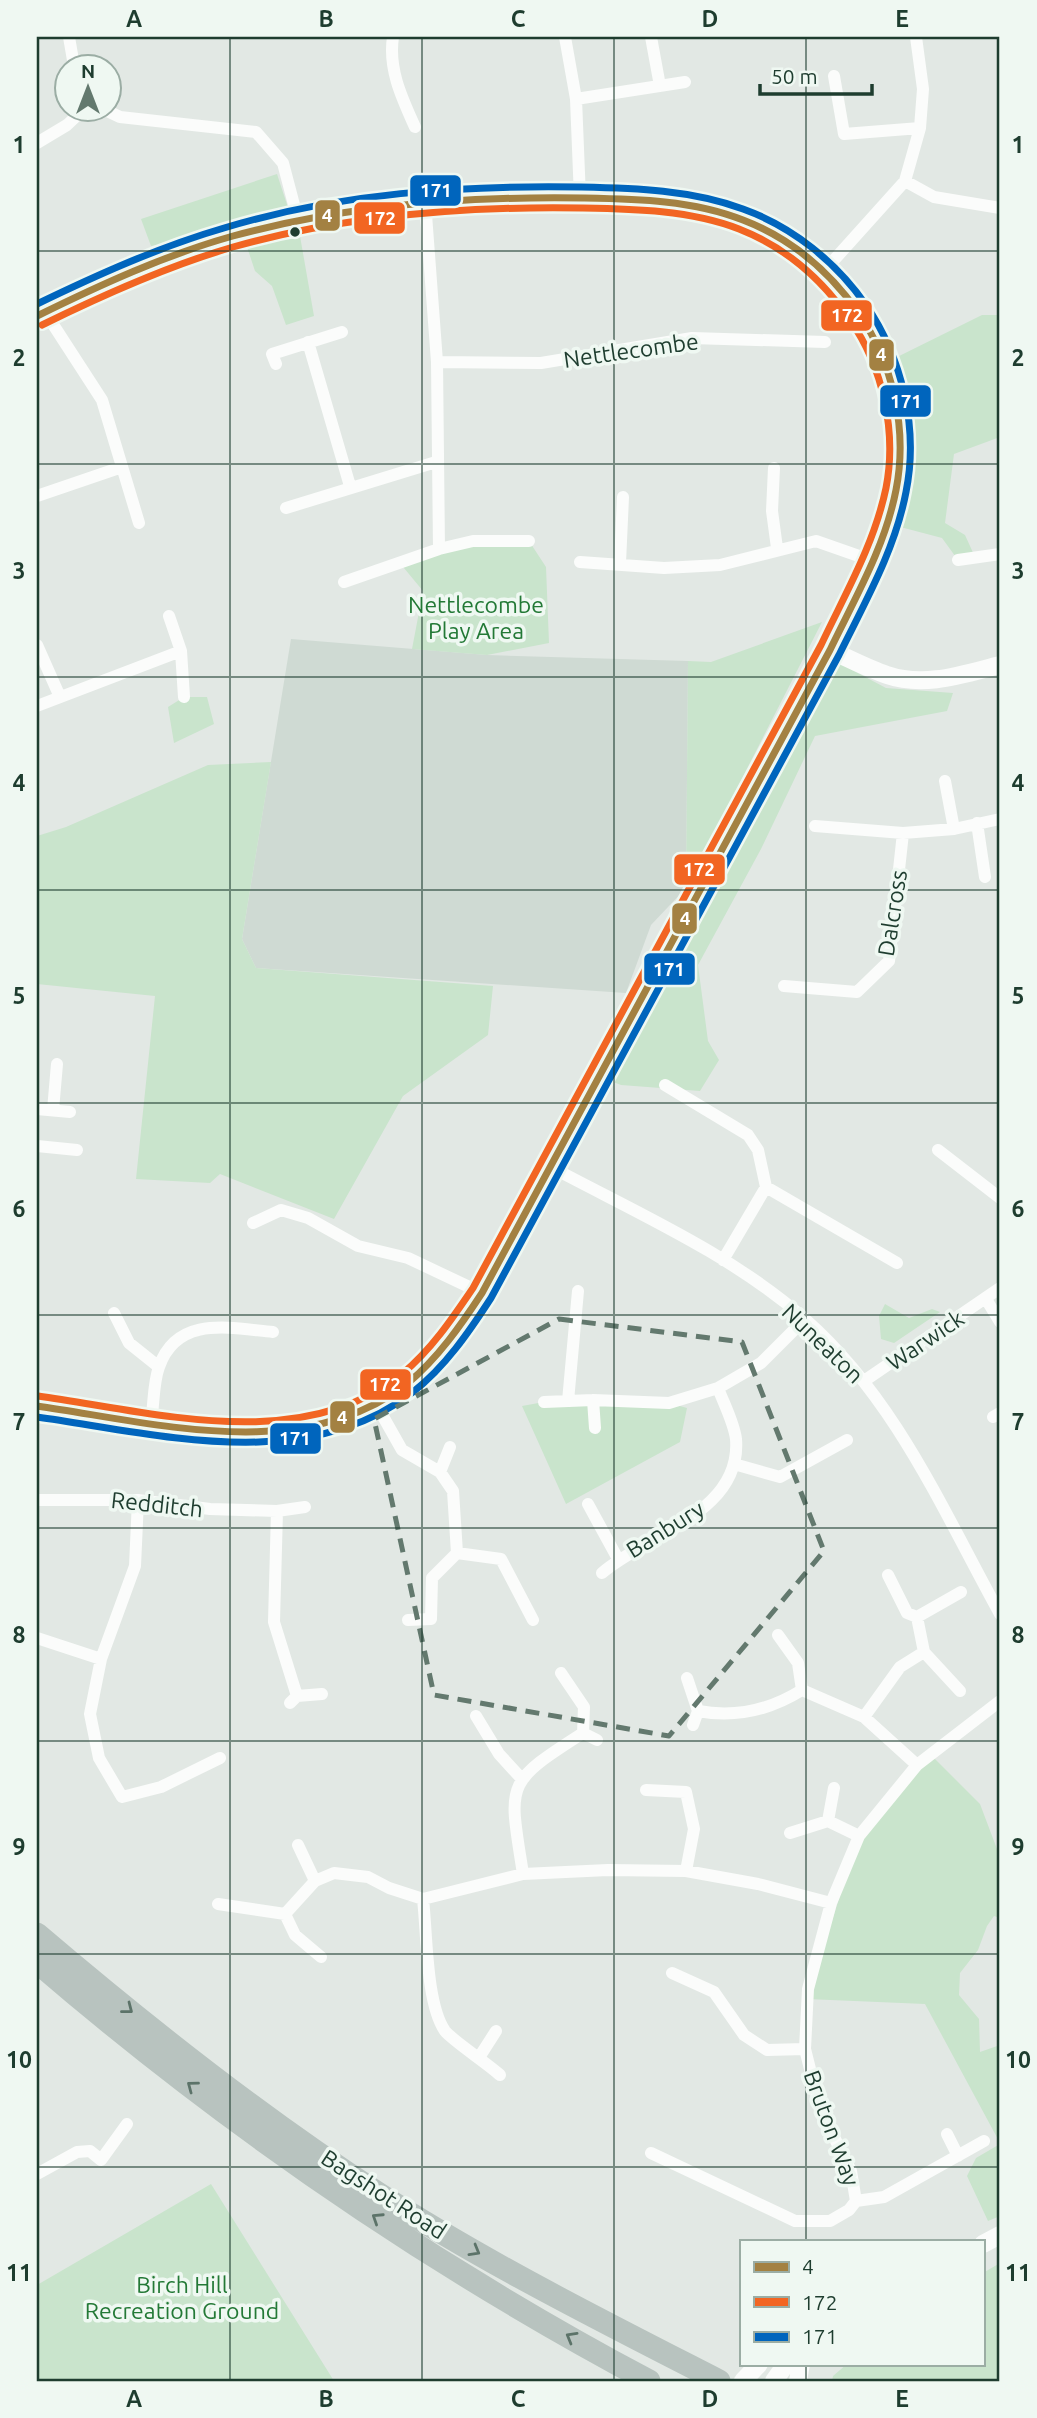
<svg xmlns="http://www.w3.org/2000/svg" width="1037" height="2418" font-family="Ubuntu,sans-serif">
	<rect width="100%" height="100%" fill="#e2e8e4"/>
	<path fill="#cfdad3" d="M291,639l196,16 201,6 -2,227 -35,37 -25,68 -370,-25 -14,-29z"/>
	<path fill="#c9e4cc" d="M277,174l18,55 -144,17 -10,-27z
		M300,236l14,80 -28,9 -14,-39 -17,-15 -8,-24z
		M982,315h18v122l-46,17 -9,69 20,12 10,22 -17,3 -16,-22 -53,-14 8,-116 -12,-45z
		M529,541l17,26 3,76 -62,12 -75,-6 11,-58 -24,-29 40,-13z
		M822,622l-136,266 2,-227 23,1z
		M839,663l47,25 67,5 -6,18 -132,25 -54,113 -63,116 10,76 11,19 -19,31 -79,-6 -13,-5 172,-317 19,-42z
		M184,697h23l7,27 -40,19 -6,-36z
		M271,762l-29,177 14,29 237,18 -5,49 -85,61 -69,123 -114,-45 -10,9 -74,-4 19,-183 -118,-12v-148l29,-9 142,-62z
		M885,1304l24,14 23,-9 8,3 -46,31 -13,-4 -2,-23z
		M544,1402l125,1 18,5 -7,34 -114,62 -44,-98z
		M929,1753l51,51 20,53v61l-6,-2 -7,10 -9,24 -18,23 -1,22 20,24 1,33 20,-7v98l-75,-139 -118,-5 52,-163z
		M1000,2144v72l-12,5 -21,-45 9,-18z
		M211,2184l123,197h-297v-96z
		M1000,2263v118h-168l1,-5 14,-12h136v-91z"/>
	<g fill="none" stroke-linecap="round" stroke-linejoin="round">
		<path stroke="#fbfcfb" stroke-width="12" d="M69,37l5,29
			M393,37c-5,32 9,61 22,90
			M565,37l11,62 4,99
			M651,37l9,49
			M834,76l10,58 76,-6
			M576,99l109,-17
			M101,108l19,9 136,15 27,31 15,57
			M37,143l30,-18 18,-17
			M905,181l29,16 66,11
			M425,201l12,161 2,187
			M825,270l80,-89 15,-53 3,-39 -7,-52
			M45,312l57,88 37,123
			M37,316c63,-32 127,-61 196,-80 109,-30 219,-40 332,-38 52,0 104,1 155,14 88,23 166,104 177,197 6,51 -1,105 -21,153 -14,30 -34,57 -44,89
			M308,342l42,144
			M437,362l104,1 151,-25 133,4
			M276,364l-4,-10 70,-22
			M774,468l-2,43 5,37
			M37,496l85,-29
			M286,508l150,-46
			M958,560l42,-6
			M580,562l84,6 56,-3 96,-24 60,21
			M620,563l3,-66
			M344,582l95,-33 34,-8h56
			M169,616l12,35 3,46
			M37,645l23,52
			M37,706l144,-55
			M945,781l9,48
			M977,823l8,54
			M815,826l88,7
			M784,986l73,6 32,-31 14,-128 51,-4 46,-10
			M665,1085l83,50 10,15 8,37
			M37,1109l33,3
			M53,1110l4,-46
			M37,1146l40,4
			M938,1150l62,48
			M551,1167c86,46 180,87 254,152 91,80 138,192 195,295
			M253,1223l28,-13 27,8 50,28 50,12 74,35
			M723,1260l43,-73 131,76
			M986,1299l14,23
			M114,1313l15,30 30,24
			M864,1381l136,-93
			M593,1400l2,28
			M568,1401l10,-110
			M544,1402l49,-2 76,3 49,-15 43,-25 44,-44
			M376,1404l26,46 38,22 13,19 4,62 44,6 32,61
			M993,1417l7,-4
			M151,1422c3,-17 2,-39 8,-55 18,-52 71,-39 114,-35
			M734,1464l46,13 67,-37
			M440,1472l10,-25
			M37,1500h101l72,9 67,2 -3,111 23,74 -7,7
			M138,1500l-3,66 -34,93 -11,55 9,44 23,39 39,-10 59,-29
			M588,1504l30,55
			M277,1511l28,-4
			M602,1573c45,-39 140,-60 134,-134 -2,-16 -12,-35 -18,-51
			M917,1617l44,-25
			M408,1620l23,-1 1,-41 25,-25
			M778,1635l20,28 4,27
			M37,1638l64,21
			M924,1652l36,39
			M561,1673l23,34 -1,26
			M687,1678l11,33
			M802,1690l62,27 53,48
			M297,1696l25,-2
			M476,1716l23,38 22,24
			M864,1717l36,-50 24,-15 -7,-35 -10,-4 -19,-38
			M693,1725l5,-14c37,7 72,-1 104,-21
			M646,1790l40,2 8,37 -8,42
			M828,1821l6,-33
			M790,1833l38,-12 31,15
			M298,1845l17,36
			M523,1874c-14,-91 -20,-90 60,-141l14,7
			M423,1899c4,34 3,105 22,132 8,10 42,32 55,44
			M218,1904l67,10 30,-33 19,-8 34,4 21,11 34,11 100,-25 85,-4 78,1 72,13 73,19
			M285,1914l10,21 26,22
			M672,1973l42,19 30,43 23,15 38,-1
			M480,2056l16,-25
			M947,2134l11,22
			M651,2153l144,68h35l19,-11 7,-9 -5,-30 -31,-62 -15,-60 3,-60 23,-86 28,-67 58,-71 83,-64
			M37,2174l40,-22 13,-1 11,9 26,-36
			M856,2201l28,-4 100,-56"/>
		<path stroke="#fbfcfb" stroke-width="18" d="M37,1406c114,14 255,57 358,-14 37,-25 63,-62 87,-99l338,-627 12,-15c18,8 37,18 55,24 38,13 77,-1 113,-10
			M983,2244l17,-9
			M743,2381l16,-17
			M774,2381l12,-17
			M798,2381l3,-17"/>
		<path stroke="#b8c3bf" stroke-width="23" d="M37,1934c108,92 222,183 342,260 109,70 225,128 340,187
			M37,1962c187,161 394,303 612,419"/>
		<defs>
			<path id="bus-1" d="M37,316c63,-31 128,-61 196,-80 114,-31 232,-40 351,-38 53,1 109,2 159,22 47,18 86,51 115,92 35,51 50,117 38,178 -11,57 -41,108 -66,160l-348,643c-21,32 -44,65 -74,90 -104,82 -252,40 -371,23"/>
			<path id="bus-2" d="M38,1396c116,16 263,59 364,-22 29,-24 50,-55 71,-86l348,-643c24,-51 53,-100 65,-157 11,-56 -3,-121 -36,-168 -28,-41 -65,-73 -111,-91 -49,-19 -105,-20 -157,-21 -117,-2 -235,7 -349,39 -66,19 -130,48 -191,78"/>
			<path id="bus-3" d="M37,304c60,-29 122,-57 187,-76 115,-35 237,-43 357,-41 54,1 111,3 162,22 50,18 93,53 123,96 36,53 53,123 40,187 -11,58 -41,110 -67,163l-348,643c-22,34 -46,69 -78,94 -107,83 -254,42 -376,25"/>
		</defs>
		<use href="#bus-1" stroke="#eff8f2" stroke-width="12"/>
		<use href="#bus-2" stroke="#eff8f2" stroke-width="12"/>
		<use href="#bus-3" stroke="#eff8f2" stroke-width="12"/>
		<use href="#bus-1" stroke="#a38142" stroke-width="7"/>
		<use href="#bus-2" stroke="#f26522" stroke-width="7"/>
		<use href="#bus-3" stroke="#0065bd" stroke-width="7"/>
	</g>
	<defs><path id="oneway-chevron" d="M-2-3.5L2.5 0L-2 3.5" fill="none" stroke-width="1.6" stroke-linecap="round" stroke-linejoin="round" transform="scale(1.75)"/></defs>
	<g stroke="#5c7369">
		<use href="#oneway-chevron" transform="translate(128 2009) rotate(38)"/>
		<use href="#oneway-chevron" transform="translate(192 2086) rotate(-143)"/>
		<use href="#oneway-chevron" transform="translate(377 2218) rotate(-147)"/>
		<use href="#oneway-chevron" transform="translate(475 2251) rotate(30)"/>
		<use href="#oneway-chevron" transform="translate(571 2337) rotate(-150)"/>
	</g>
	<path fill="none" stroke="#63796e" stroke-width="5" stroke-dasharray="14 9" stroke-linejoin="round" d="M559,1319l183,23 82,209 -155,185 -235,-41 -60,-276z"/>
	<path fill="none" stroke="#1e3d2f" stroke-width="2" stroke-opacity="0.55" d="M230,37v2344M422,37v2344M614,37v2344M806,37v2204M37,251h963M37,464h963M37,677h963M37,890h963M37,1103h963M37,1315h963M37,1528h963M37,1741h963M37,1954h963M37,2167h963M806,2364v17"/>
	<circle fill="#1e3d2f" stroke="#eff8f2" stroke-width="2.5" cx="295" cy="232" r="6"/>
	<g text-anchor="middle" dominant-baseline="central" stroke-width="7" stroke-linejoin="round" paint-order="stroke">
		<g font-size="23" fill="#1e3d2f" stroke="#eff8f2">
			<text transform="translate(631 350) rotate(-8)">Nettlecombe</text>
			<text transform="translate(892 913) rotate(-81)">Dalcross</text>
			<text transform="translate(925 1340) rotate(-34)">Warwick</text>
			<text transform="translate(823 1343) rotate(44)">Nuneaton</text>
			<text transform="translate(157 1504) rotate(6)">Redditch</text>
			<text transform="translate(665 1529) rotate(-32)">Banbury</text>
			<text transform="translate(832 2128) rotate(70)">Bruton Way</text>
			<text transform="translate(384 2194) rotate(33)">Bagshot Road</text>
		</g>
		<g font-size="23" fill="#237936" stroke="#eff8f2">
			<text x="476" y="604">Nettlecombe<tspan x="476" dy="26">Play Area</tspan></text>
			<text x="182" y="2284">Birch Hill<tspan x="182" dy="26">Recreation Ground</tspan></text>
		</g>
	</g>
	<g stroke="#eff8f2" stroke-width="2.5">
		<rect x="409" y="174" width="53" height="33" rx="7" fill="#0065bd"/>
		<rect x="314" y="199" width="27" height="33" rx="7" fill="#a38142"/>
		<rect x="353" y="201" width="53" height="34" rx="7" fill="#f26522"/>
		<rect x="820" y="299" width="53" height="33" rx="7" fill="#f26522"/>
		<rect x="868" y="338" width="27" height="34" rx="7" fill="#a38142"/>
		<rect x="879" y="384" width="53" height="34" rx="7" fill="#0065bd"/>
		<rect x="673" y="853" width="53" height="33" rx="7" fill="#f26522"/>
		<rect x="671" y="902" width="27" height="33" rx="7" fill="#a38142"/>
		<rect x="643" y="952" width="53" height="34" rx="7" fill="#0065bd"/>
		<rect x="359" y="1368" width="53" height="33" rx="7" fill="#f26522"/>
		<rect x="329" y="1400" width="27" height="34" rx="7" fill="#a38142"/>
		<rect x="269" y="1422" width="53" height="33" rx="7" fill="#0065bd"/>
	</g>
	<g font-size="19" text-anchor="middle" font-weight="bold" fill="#fff">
		<text x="436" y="197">171</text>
		<text x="327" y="222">4</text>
		<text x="380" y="225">172</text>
		<text x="847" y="322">172</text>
		<text x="881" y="361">4</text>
		<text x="906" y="408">171</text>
		<text x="699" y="876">172</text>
		<text x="685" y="925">4</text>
		<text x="669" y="976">171</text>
		<text x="385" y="1391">172</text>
		<text x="342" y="1424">4</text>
		<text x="295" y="1445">171</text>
	</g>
	<rect width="1037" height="2418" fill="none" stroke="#eff8f2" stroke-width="77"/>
	<rect x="740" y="2240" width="245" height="126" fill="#eff8f2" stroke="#9bada4" stroke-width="2"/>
	<rect x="754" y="2262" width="35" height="10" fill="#a38142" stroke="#9bada4" stroke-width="2"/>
	<text x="802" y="2274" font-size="21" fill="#1e3d2f">4</text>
	<rect x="754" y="2297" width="35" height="10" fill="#f26522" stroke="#9bada4" stroke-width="2"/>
	<text x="802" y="2310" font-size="21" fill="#1e3d2f">172</text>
	<rect x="754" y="2332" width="35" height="10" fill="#0065bd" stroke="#9bada4" stroke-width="2"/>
	<text x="802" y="2344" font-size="21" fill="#1e3d2f">171</text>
	<g transform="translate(88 88)"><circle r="33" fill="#eff8f2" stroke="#9bada4" stroke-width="2"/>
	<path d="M0-5L12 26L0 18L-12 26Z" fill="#63796e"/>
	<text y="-10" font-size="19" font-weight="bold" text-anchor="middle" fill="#1e3d2f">N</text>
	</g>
	<path d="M760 84v10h112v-10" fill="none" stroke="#1e3d2f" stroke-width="3.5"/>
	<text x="771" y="84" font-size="21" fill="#1e3d2f" stroke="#eff8f2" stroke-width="5" paint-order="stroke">50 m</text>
	<rect x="38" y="38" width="960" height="2342" fill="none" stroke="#1e3d2f" stroke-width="2.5"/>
	<g font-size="23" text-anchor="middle" font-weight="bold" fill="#1e3d2f">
		<text x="134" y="27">A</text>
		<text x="326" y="27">B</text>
		<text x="518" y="27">C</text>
		<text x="710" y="27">D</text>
		<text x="902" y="27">E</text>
		<text x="19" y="153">1</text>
		<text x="1018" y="153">1</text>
		<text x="19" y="366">2</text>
		<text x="1018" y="366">2</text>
		<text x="19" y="579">3</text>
		<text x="1018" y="579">3</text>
		<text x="19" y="791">4</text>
		<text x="1018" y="791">4</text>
		<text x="19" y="1004">5</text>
		<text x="1018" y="1004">5</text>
		<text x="19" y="1217">6</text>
		<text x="1018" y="1217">6</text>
		<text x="19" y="1430">7</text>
		<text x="1018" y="1430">7</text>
		<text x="19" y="1643">8</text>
		<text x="1018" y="1643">8</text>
		<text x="19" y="1855">9</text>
		<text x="1018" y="1855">9</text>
		<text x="19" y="2068">10</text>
		<text x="1018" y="2068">10</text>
		<text x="19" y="2281">11</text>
		<text x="1018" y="2281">11</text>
		<text x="134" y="2407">A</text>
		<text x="326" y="2407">B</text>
		<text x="518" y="2407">C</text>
		<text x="710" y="2407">D</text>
		<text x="902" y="2407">E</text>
	</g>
</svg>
